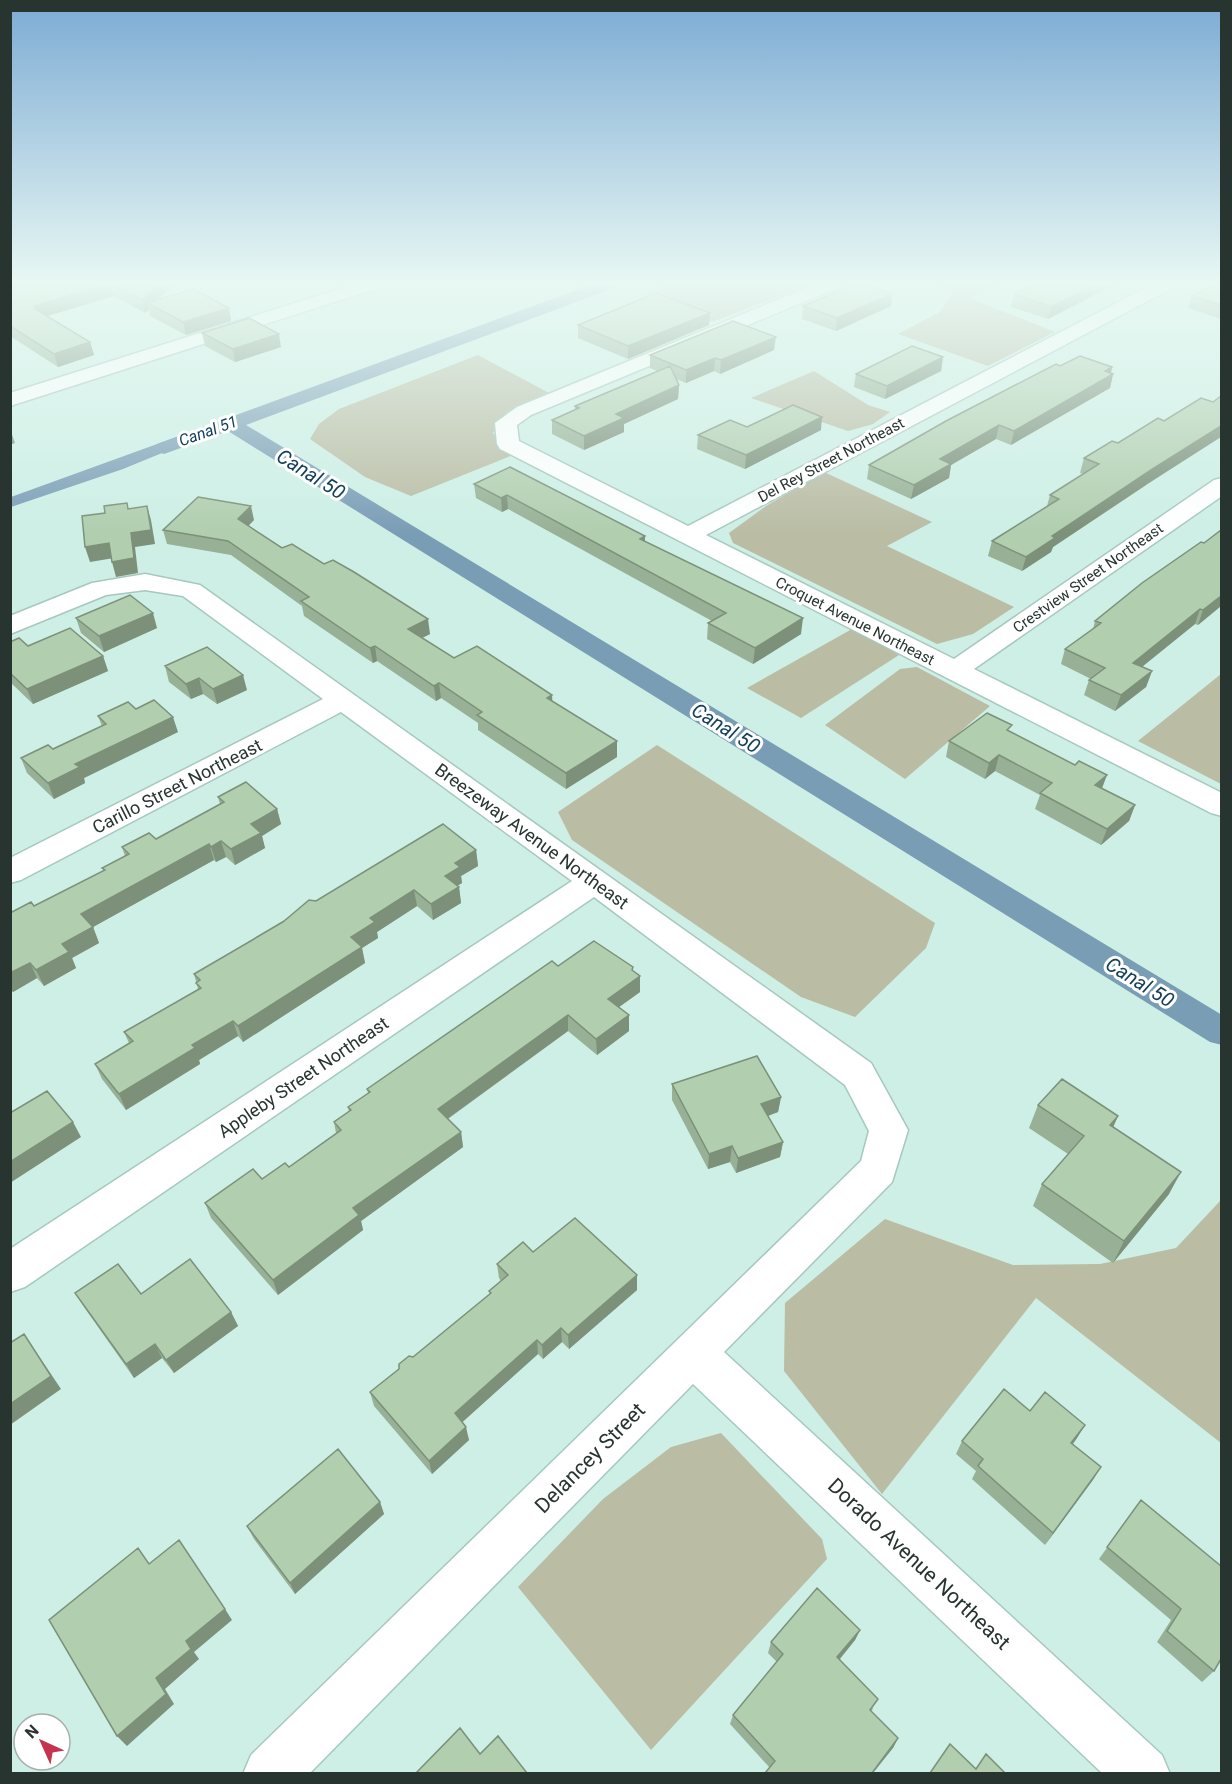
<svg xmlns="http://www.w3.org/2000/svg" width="1232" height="1784" font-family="Roboto,sans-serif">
	<rect width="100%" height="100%" fill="#cdefe5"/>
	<path fill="#babca4" d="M666,284h145l-99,38 -70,-29z
		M936,284h60l-27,14 86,34 -67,34 -90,-32 42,-22 13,-19z
		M478,355l71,38 -42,19 -14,21 20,22 -102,41 -46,-19 -55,-38 9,-15 20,-15z
		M814,371l54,34 22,7 -17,12 -25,7 -97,-33z
		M824,472l108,50 -45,24 127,61 -41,27 -36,10 -204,-101 -4,-10 37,-27z
		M852,629l47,26 -98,63 -54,-30z
		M917,667l73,39 -85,73 -80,-54 75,-56z
		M1221,674v110l-83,-43z
		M657,745l278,178 -9,25 -71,69 -54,-20 -229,-157 -14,-28z
		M1221,1200v243l-185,-145 -154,196 -98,-123 1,-68 100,-84 128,46 87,-1 76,-16z
		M721,1433l101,106 5,20 -176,191 -133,-163 85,-88 68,-52z"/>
	<path fill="#7a9db6" d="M204,427l2,8 -83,34 -112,38v-10z"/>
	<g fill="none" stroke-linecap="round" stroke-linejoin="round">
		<path fill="#7a9db6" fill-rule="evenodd" d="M593,284h23l-2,4 -368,137 976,590v30l-12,-3 -982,-611 -64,23 -7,-2 -3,-4 3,-4z"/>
		<defs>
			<path id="street" d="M355,284h26l-3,4 -368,118v-13z
				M816,284h24l-3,4 -306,127 -14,10 2,16 169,85 465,-242h22l-3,4 -466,247 248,124 260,-179 8,-2v18l-248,173 248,124v23l-11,-3 -711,-364 -3,-5 -2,-21 22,-16z
				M145,574l55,11 671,478 37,67 -16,52 -168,170 438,403 8,19h-67l-410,-390 -384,390h-66l8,-19 610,-594 8,-30 -24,-46 -251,-188 -569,390 -15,5v-43l562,-368 -231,-169 -320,168 -11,3v-25l313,-159 -140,-103 -38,-6 -39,5 -96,39v-18l82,-33z"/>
		</defs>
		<use href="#street" stroke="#a6c8be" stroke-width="3"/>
		<use href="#street" fill="#fff" fill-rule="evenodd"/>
	</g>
	<path fill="#98b196" d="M27,284h147l-16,16 71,8 2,13 -45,14 -36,-19 -1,-7 -4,4 -31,-17 -68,20 44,26 4,13 -36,12 -48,-31v-48z
		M1116,284l-68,35 -37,-12 3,-13z
		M1221,284v35l-33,-11 4,-12z
		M803,306h88l-55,25 -34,-12z
		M710,313l-1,12 -81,34 -50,-21v-13z
		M202,333l79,14 -46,15 -30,-16z
		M774,350l-54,24 -6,-3 -28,12 -10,-4 3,6 -1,14 -54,25v8l-40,18 -32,-16v-14l23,-10v-4l82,-35 -7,-3v-13z
		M943,357l-2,14 -56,28 -31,-12 2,-13z
		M1112,367l-1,6 2,1 -3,14 -99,57 -15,-6 -45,26 -2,13 -38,21 -44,-20 2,-14z
		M747,427l74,3 -76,39 -48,-20 1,-14z
		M1112,441l34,44 -93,62 -2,5 -29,19 -34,-15 4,-15 55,-35 3,-11 34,-21 -4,-1 4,-15z
		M474,484l171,57 156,93 -48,30 -46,-25 1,-16 4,-2 -204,-112 -6,3 -26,-14z
		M254,520l-6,6 34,22 148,86 -8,4 32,20 98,43 65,56 -51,32 -88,-59v-7l-37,-25 -5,3 -59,-40 -4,2 -69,-47 -2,-10 -71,-51 -64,-11 -4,-14z
		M1221,606l-23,19 -3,-1 -53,43 10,4 -6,16 -31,24 -31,-16 5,-15 2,-1 -30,-15 4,-15 28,-20 2,-8z
		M76,618l81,10 -53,24 -23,-19z
		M10,642l18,4 75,10 5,15 -75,33 -23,-22z
		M165,666l82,24 -30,14 -14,-10 -12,5 -22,-17z
		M136,709l42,23 -94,46 1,5 -31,16 -27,-26 -6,-15 32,-9 49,-23 -4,-10z
		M1010,732l92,56 33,17 -6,16 -28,24 -66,-36 5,-14 -45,-24 -10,8 -39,-22 3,-16z
		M218,797l59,12 4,15 -19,12 3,12 -30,17 -9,-8 -10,5 -2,-2 -121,67 6,16 -27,15 4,10 -32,18 -7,-8 -24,14 -3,-3v-76l24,-7 70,-35 -2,-3 23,-12 -3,-9 34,-8 64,-35z
		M476,850l2,16 -17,10 1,7 -5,3 2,1 2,16 -28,17 -16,-14 -40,26 1,6 -16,10 3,15 -122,79 -5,-6 -39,24 1,4 -74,46 -24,-31 -7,-15 34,-21 -5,-11 74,-43 -4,-15 122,-73z
		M558,966l75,1v4l7,21 -21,15 10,24 -32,24 -29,-24 -120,88 13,13 2,15 -102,74 2,9 -85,65 -67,-77 -6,-15 84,-36 47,-34 -2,-11 15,-10 -1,-5 20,-14 -1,-4z
		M672,1084l109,13 -3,15 -10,4 15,26 -3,15 -44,16 -6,-11 -22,7 -36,-69z
		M1038,1105l80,11 -5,11 56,67 -56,69 -80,-57 9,-22 26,-30 -39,-26z
		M533,1252l104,23v15l-68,59 -7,-7 -19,17 -5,-5 -76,68 7,18 -37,34 -58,-68 -4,-14 120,-98 -1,-3 12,-10 -2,-3 -2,-14z
		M75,1293l66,1 90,18 7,14 -64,47 -12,-15 -28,20 -50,-71z
		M1030,1411l55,14 -12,19 28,23 -56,78 -73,-66 4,-8 -20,-17 6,-13z
		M1141,1500l73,171 -12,11 -45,-40 14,-22 -72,-61z
		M380,1502l4,12 -89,80 -41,-55 -7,-13z
		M860,1630l-5,10 -15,19 33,50 -2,2 27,27 -5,10 -123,20 -40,-44 3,-9 44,-53 -9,-9 3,-11z"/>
	<path fill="#7c907a" d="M10,284h11l-11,2z
		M110,284l4,12 -73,22 -7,-12z
		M159,284h15l-22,22 -5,-3 2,6 -4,4 -3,-13z
		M1096,284h20l-68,35 3,-12z
		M892,294l-1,12 -55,25 1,-13z
		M229,308l2,13 -45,14 -3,-13z
		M710,313l-1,12 -81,34v-13z
		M279,334l2,13 -46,15 -2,-13z
		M776,337l-2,13 -54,24 1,-14z
		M90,342l4,13 -36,12 -4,-13z
		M943,357l-2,14 -56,28 2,-13z
		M715,358l-1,13 -28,12v-13z
		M1112,367l-2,9 3,-2 -3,14 -99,57 3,-14z
		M679,385l-1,14 -54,25v8l-40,18v-14l32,-22z
		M822,417l-1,13 -76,39 1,-14z
		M999,425l-3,14 -45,26 -2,13 -38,21 3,-14 26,-26z
		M1221,426v11l-75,48 -93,62 -2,5 -29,19 4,-14 26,-21 99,-66z
		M10,429l5,14 -5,2z
		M507,495l1,14 -6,3 -1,-14z
		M147,506l4,14 4,24 -20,3 3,26 -22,4 -4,-15z
		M251,506l3,14 -13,13 -3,-14z
		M645,536v14l-5,-11z
		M109,543l5,15 -24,4 -5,-15z
		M1221,596v10l-23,19 5,-15z
		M1200,609l-5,15 -67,54 5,-15z
		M153,613l4,15 -53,24 -5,-16z
		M803,618l-2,16 -48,30 2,-16z
		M428,619l2,15 -20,10 -2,-15z
		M375,646l2,15 -4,2 -3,-15z
		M103,656l5,15 -75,33 -6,-15z
		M1152,671l-6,16 -31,24 6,-16z
		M243,675l4,15 -30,14 -4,-15z
		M199,678l4,16 -12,5 -5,-15z
		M439,683l2,15 -5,3 -2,-15z
		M552,695l1,15 -6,-12z
		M173,717l5,15 -94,46 1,5 -31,16 -6,-16 27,-19z
		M617,741v16l-51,32v-16z
		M999,755l-4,16 -10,8 4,-16z
		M1107,775l-6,16 -6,-6z
		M1135,805l-6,16 -28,24 6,-16z
		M277,809l4,15 -19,12 3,12 -30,17 -4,-16 20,-25z
		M221,841l5,16 -10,5 -5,-15z
		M209,844l5,16 -121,67 6,16 -27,15 4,10 -32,18 -8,-16 26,-26 19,-30z
		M476,850l2,16 -17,10 1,7 -15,9 -2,-16 10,-13z
		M459,887l2,16 -28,17 -2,-16z
		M414,890l3,16 -40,26 1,6 -16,10 3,15 -122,79 -5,-16 113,-89 19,-19z
		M30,963l7,15 -24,14 -3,-5v-14z
		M633,967v14l7,-5v16l-32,23v-16l24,-29z
		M568,1015v16l-128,93 -2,-15z
		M629,1015v16l-32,24 -1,-16z
		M233,1021l5,15 -39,24 1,4 -74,46 -7,-16 73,-49z
		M781,1097l-3,15 -19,7 2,-15z
		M1118,1116l-10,23 2,-14z
		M73,1122l8,15 -71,46v-21z
		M461,1132l2,15 -102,74 2,9 -85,65 -5,-15 80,-72z
		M783,1142l-3,15 -44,16 2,-15z
		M732,1146l-2,16 -22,7 1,-15z
		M1181,1172l-12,22 -56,69 11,-22z
		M637,1275v15l-68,59 -1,-14z
		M231,1312l7,14 -64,47 -8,-13z
		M561,1328l1,14 -19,17 -1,-14z
		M24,1334l37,55 -51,36v-21z
		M537,1340l1,14 -81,73 -2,-14z
		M155,1344l7,14 -28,20 -8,-14z
		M1085,1425l-8,13 -13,18 7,-13z
		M466,1427l3,13 -37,34 -3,-13z
		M1101,1467l-8,13 -48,65 8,-12z
		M380,1502l4,12 -89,80 -5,-11z
		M225,1609l7,11 -38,32 5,7 -34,30 9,15 -47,42 -10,-10 39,-58 30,-37z
		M860,1630l-5,10 -22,27 4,-10z
		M898,1738l-5,10 -20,25h-1z"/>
	<path fill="#b1ceaf" stroke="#7c907a" stroke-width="1.5" d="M27,284h82l-75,22 4,3h-3l55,33 -36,12 -44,-28v-38z
		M111,284h48l-17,16z
		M856,284h7l29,10 -55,24 -34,-12z
		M1038,284h58l-45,23 -37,-13z
		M1216,284h5v21l-29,-9z
		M193,289l36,19 -46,14 -36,-19z
		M656,293l54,20 -82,33 -50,-21z
		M249,318l30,16 -46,15 -31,-16z
		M733,321l43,16 -55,23 -6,-2 -29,12 -36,-15z
		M912,346l31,11 -56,29 -31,-12z
		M1080,356l32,11 -7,4 8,3 -99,57 -15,-6 -59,34 11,5 -37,21 -45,-20 77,-44 110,-57 4,2z
		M670,366l9,19 -63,29 8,4 -40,18 -32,-16 27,-12 -4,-2z
		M1221,396v30l-70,44 -99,66 3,2 -29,19 -34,-16 67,-42 -9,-4 49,-31 -15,-6 28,-17 6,2 40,-25 6,3 37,-23 12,4z
		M793,405l29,12 -76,38 -48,-20 32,-15 17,7z
		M510,467l135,69 -5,3 163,79 -48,30 -47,-25 18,-10 -219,-118 -6,3 -27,-14z
		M198,497l53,9 -13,13 44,29 10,-4 32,20 9,-4 21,12 74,47 -20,10 46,29 23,-12 75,49 -5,3 70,43 -51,32 -89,-58 5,-3 -43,-29 -5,3 -59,-40 -5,2 -69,-47 8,-4 -81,-56 -65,-11z
		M127,503l1,6 19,-3 4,24 -20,3 3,25 -22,4 -3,-19 -24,4 -3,-31 23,-3 -1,-7z
		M1221,530v66l-18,14 -3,-1 -67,54 19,8 -31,24 -32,-15 16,-12 -40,-19 36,-26 -6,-2 47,-38 59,-41 3,1z
		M130,595l23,18 -54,23 -23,-18z
		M70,628l33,28 -76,33 -17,-16v-31l9,-4 9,8z
		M207,647l36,28 -30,14 -14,-11 -13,6 -21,-18z
		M154,700l19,17 -98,47 5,3 -32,16 -27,-25 27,-13 5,4 53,-25 -8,-8 30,-14 8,7z
		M987,713l25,12 -5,5 68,35 4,-4 28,14 -12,10 40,20 -28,24 -67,-36 12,-10 -53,-28 -10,8 -40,-22z
		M246,782l31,27 -26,15 10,9 -30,16 -10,-8 -10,6 -2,-3 -128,70 12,13 -31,17 7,8 -33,18 -6,-7 -20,10v-60l21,-11 3,4 71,-36 -3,-2 27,-14 -7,-7 27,-14 7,6 68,-37 -6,-5z
		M443,824l33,26 -21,13 5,4 -15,9 14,11 -28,17 -17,-14 -44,28 5,4 -24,15 11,10 -124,79 -5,-5 -41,24 3,3 -76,46 -24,-30 38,-23 -9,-9 77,-44 -5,-5 4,-3 -6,-6 89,-52 26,-22 7,1z
		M594,941l39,26 -1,3 8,6 -32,23 21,16 -33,24 -28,-24 -130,94 23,23 -108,76 6,7 -86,65 -68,-77 48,-34 9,10 23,-16 4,4 52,-37 -7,-8 17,-12 -3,-3 22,-15 -3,-3 185,-128 6,5z
		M757,1056l24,41 -20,7 22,38 -45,16 -6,-12 -23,8 -37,-70z
		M1062,1079l56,37 -8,9 71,47 -57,69 -82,-57 42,-48 -46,-31z
		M47,1091l26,31 -63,40v-49z
		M575,1218l62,57 -69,60 -7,-7 -19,17 -5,-5 -82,73 11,14 -37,34 -59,-69 29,-23v-5l10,-8 4,1 78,-64 -2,-2 19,-16 -11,-11 26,-22 10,10z
		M190,1259l41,53 -65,48 -11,-16 -29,20 -51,-71 43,-29 23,30z
		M24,1334l27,42 -41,28v-61z
		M1004,1389l26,22 15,-19 40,33 -14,18 30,24 -48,66 -75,-67 5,-7 -21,-18z
		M338,1449l42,53 -90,81 -43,-57z
		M1141,1500l80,66v93l-7,12 -47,-40 14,-22 -74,-62z
		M179,1540l46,69 -39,32 5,8 -35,29 10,16 -49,42 -68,-116 89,-72 11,16z
		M817,1588l43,42 -23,27 41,42 -8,11 28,28 -26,35h-107l10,-12 -42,-46 50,-61 -12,-12z
		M460,1728l20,26 18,-18 29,37h-111z
		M950,1744l26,25 10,-15 19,19h-75z"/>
	<linearGradient id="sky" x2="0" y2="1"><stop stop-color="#7cabd4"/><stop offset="0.53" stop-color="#e8f8f3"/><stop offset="1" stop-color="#e8f8f3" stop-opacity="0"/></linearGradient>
	<rect width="1232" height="533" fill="url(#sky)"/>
	<g text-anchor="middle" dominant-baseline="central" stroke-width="6" stroke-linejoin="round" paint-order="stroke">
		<g font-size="15" fill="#273430" stroke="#fff">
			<text transform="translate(831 460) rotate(-28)">Del Rey Street Northeast</text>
			<text transform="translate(1088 578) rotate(-35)">Crestview Street Northeast</text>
			<text transform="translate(855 621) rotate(27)">Croquet Avenue Northeast</text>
		</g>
		<g font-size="16" font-style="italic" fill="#13405b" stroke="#fff">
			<text transform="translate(208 431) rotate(-20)">Canal 51</text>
		</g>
		<g font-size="18" fill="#273430" stroke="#fff">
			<text transform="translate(177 786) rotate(-27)">Carillo Street Northeast</text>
			<text transform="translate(532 836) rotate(36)">Breezeway Avenue Northeast</text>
			<text transform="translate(303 1077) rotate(-34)">Appleby Street Northeast</text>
		</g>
		<g font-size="20" font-style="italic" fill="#13405b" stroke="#fff">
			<text transform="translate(311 474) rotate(32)">Canal 50</text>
			<text transform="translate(726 728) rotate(32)">Canal 50</text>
			<text transform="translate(1140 982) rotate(32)">Canal 50</text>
		</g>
		<g font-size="21" fill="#273430" stroke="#fff">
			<text transform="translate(590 1458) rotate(-45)">Delancey Street</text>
			<text transform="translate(919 1564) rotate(43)">Dorado Avenue Northeast</text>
		</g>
	</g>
	<rect width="1232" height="1784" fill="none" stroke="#273430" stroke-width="24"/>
	<g transform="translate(42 1742) rotate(315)"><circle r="28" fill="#ffffff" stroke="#a9aeac" stroke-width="1.5"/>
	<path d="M0-4.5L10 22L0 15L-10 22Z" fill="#c4344f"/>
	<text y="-9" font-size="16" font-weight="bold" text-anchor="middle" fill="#273430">N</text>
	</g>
</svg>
